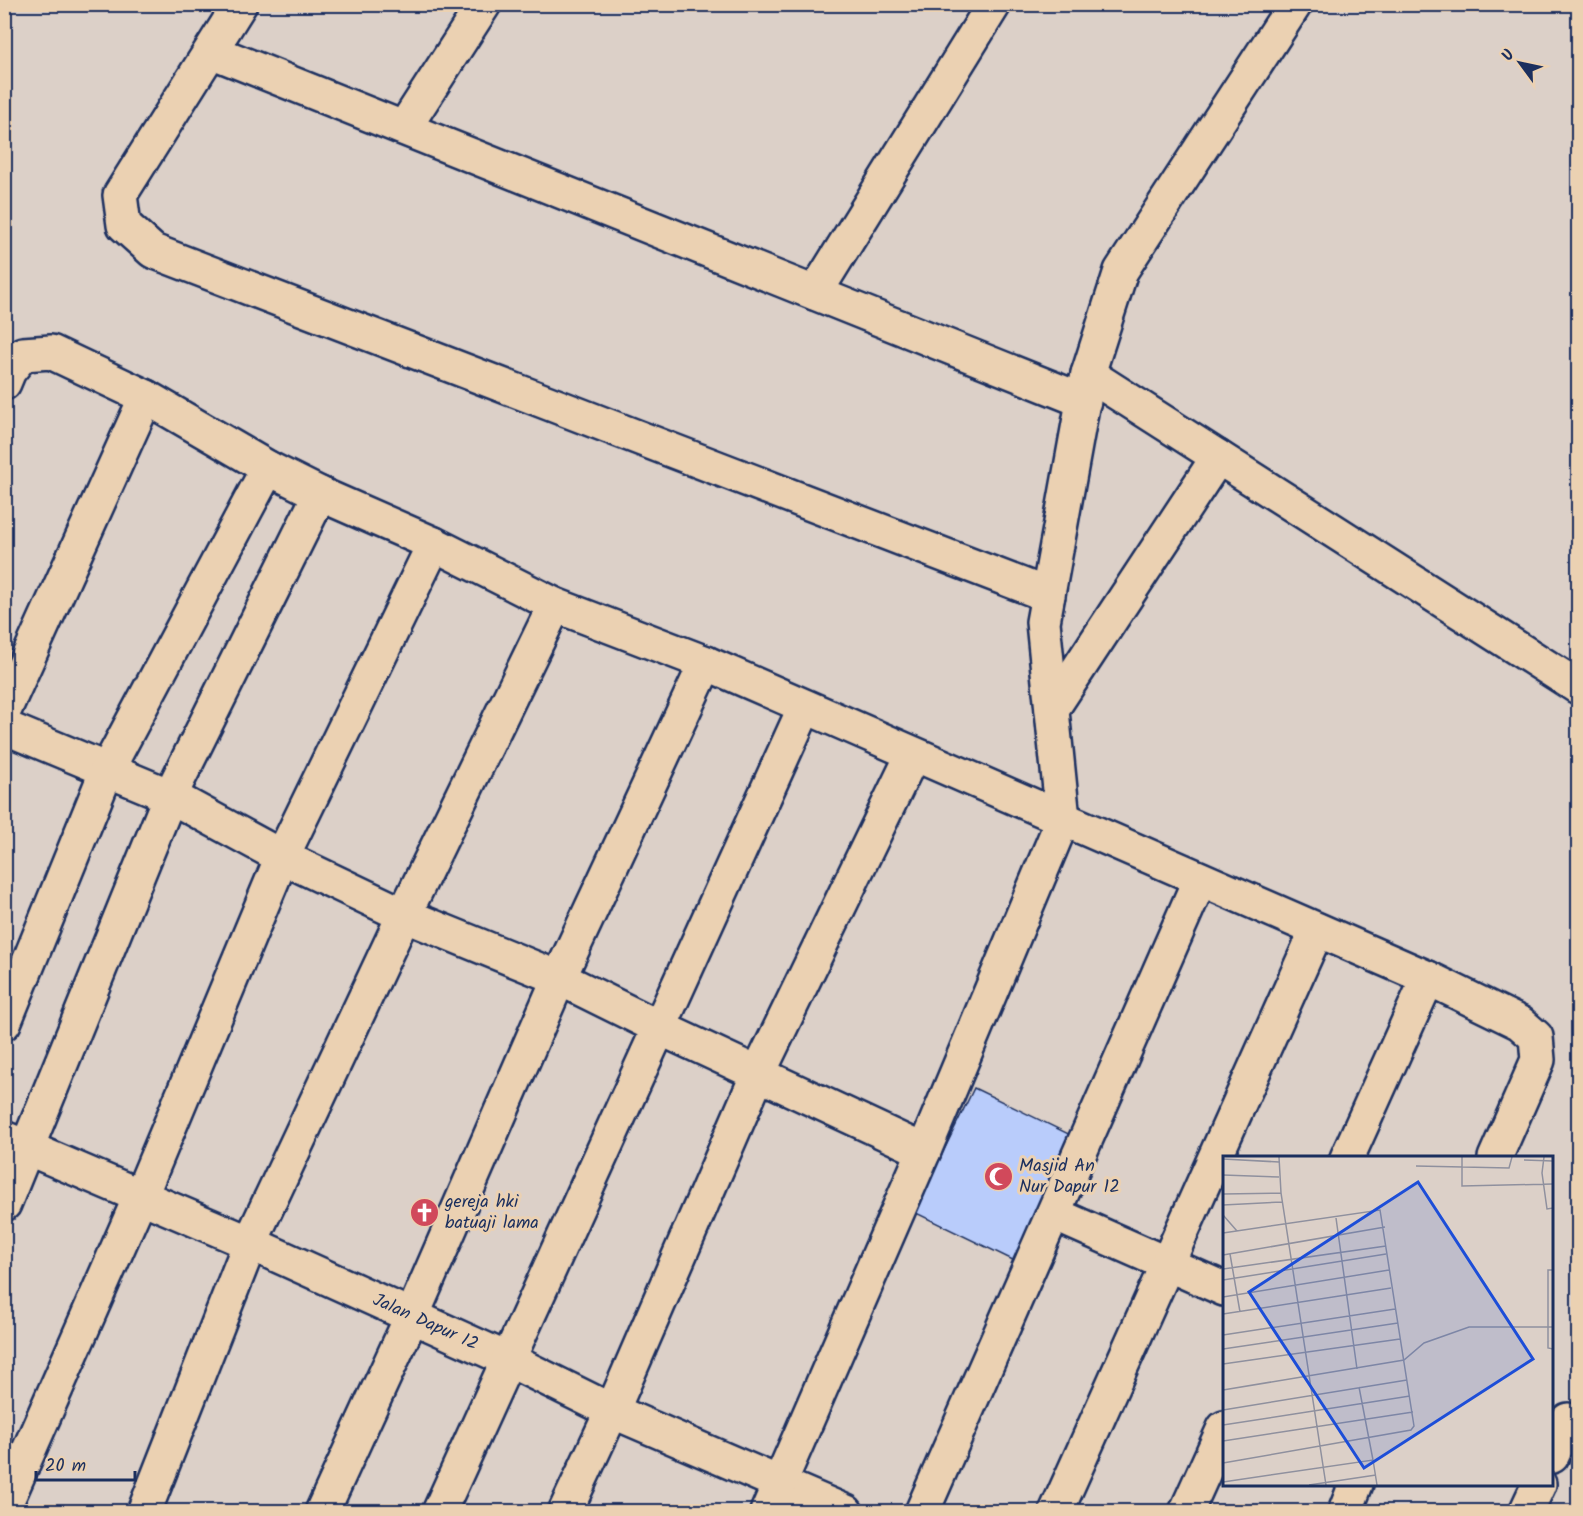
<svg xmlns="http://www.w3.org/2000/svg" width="1583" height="1516" font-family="Kalam,sans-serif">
	<rect width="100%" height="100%" fill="#dcd0c8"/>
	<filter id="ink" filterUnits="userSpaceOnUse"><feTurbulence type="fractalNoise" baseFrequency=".0167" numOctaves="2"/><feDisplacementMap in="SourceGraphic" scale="12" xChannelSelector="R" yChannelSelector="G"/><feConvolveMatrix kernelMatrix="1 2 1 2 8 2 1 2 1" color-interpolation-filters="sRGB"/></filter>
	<g filter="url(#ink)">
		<path fill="#b9ccfb" stroke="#1b2f5e" stroke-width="1.5" d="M974,1088l107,52 -60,124 -107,-52z"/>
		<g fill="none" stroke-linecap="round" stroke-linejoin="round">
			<defs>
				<g id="minor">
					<path d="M240,4l-120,191 4,30 29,26 895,344"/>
					<path d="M211,51l873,350"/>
					<path d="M404,128l80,-124"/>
					<path d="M815,293l179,-289"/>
					<path d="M1088,374l490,313"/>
					<path d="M4,383l5,-12 14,-17 28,-2 95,45 122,71 52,26 114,50 121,61 151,58 722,315 92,45 16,14 2,23 -43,98"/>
					<path d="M1052,709l166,-252"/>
					<path d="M4,711l142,-314"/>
					<path d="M4,727l166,69 112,61 122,58 155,63 101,50 264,123"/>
					<path d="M4,1023l103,-253 161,-302"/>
					<path id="s1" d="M4,1138l246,105 259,117 103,51 234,101"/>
					<path d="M1347,1158l81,-180"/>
					<path d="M4,1204l166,-408 150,-302"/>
					<path d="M1054,1214l170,75"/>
					<path d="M1552,1456l16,-36 10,3"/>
					<path d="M4,1507l137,-312 141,-338 152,-313"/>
					<path d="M144,1512l106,-269 154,-328 151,-310"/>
					<path d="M322,1512l90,-196 147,-338 147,-315"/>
					<path d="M439,1512l366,-805"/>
					<path d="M565,1512l47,-101 146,-337 155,-320"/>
					<path d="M767,1512l157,-361 139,-332 -20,-197 45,-248 33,-103 174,-267"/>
					<path d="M922,1512l278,-633"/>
					<path d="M1056,1512l261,-582"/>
					<path d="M1186,1512l38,-84"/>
					<path d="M1345,1512l11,-28"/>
					<path d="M1526,1512l13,-28"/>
				</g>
			</defs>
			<use href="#minor" stroke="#1b2f5e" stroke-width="38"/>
			<use href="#minor" stroke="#ebd1b2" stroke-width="33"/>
		</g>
	</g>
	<defs>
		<symbol id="mosque-disc" viewBox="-11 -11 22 22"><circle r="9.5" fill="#d1495b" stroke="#ebd1b2"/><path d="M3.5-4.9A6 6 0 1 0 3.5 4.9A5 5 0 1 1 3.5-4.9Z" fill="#fff"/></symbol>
		<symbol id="church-disc" viewBox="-11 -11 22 22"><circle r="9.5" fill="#d1495b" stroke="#ebd1b2"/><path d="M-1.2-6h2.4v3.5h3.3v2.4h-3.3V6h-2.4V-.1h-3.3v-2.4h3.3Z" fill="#fff"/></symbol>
	</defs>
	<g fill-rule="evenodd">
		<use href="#mosque-disc" x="982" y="1160" width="33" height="33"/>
		<use href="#church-disc" x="408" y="1196" width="33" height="33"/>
	</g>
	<g text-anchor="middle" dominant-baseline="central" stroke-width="6" stroke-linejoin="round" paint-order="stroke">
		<g font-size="18" fill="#1b2f5e" stroke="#ebd1b2" text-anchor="start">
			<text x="1019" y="1166">Masjid An<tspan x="1019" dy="21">Nur Dapur 12</tspan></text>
			<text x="445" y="1202">gereja hki<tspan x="445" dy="21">batuaji lama</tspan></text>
		</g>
		<g font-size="18" fill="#1b2f5e" stroke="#ebd1b2">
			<text stroke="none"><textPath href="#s1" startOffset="460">Jalan Dapur 12</textPath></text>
		</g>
	</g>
	<g transform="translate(1223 1156)">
		<rect width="330" height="330" fill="#dcd0c8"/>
		<path fill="none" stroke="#8f909e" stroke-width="1.5" d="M56,1l2,36M239,1v29l91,-2M321,1l-2,16 5,36 6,-1M0,3l56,3M301,4l29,1M193,10l93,2 3,-11M0,19l56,2M0,38l58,-1 45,292M0,49l59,-3M0,59l14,16M113,62l21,151M0,77l157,-23 34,216 -3,4 -188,33M7,98l10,58M0,99l162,-28M0,113l163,-23M330,114h-5v57h5M0,124l163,-26M0,141l166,-27M0,158l168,-26M0,179l172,-26M0,193l175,-26M0,208l177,-25M136,231l14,73M0,234l181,-30 20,-17 45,-16h79v21l5,1M0,254l184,-30M0,269l187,-29M0,285l190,-29M0,326l150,-22 4,25M86,329l67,-10"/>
		<path fill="#1d4ed8" fill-opacity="0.15" stroke="#1d4ed8" stroke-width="3" d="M195,26l115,177 -169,109 -115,-176z"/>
		<rect width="330" height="330" fill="none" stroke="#1b2f5e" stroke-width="3"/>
	</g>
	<rect width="1583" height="1516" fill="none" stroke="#ebd1b2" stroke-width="24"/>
	<rect x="12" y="12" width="1559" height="1492" fill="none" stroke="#1b2f5e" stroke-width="2" filter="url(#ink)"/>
	<g transform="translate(1520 63) rotate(303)" stroke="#ebd1b2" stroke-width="4.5" paint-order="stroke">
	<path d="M0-4.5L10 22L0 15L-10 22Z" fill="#1b2f5e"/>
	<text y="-9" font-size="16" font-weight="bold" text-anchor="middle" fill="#1b2f5e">U</text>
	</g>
	<path d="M36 1471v9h99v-9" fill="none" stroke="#1b2f5e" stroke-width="3"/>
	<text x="45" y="1471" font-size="18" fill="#1b2f5e" stroke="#ebd1b2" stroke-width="4.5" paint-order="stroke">20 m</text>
</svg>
